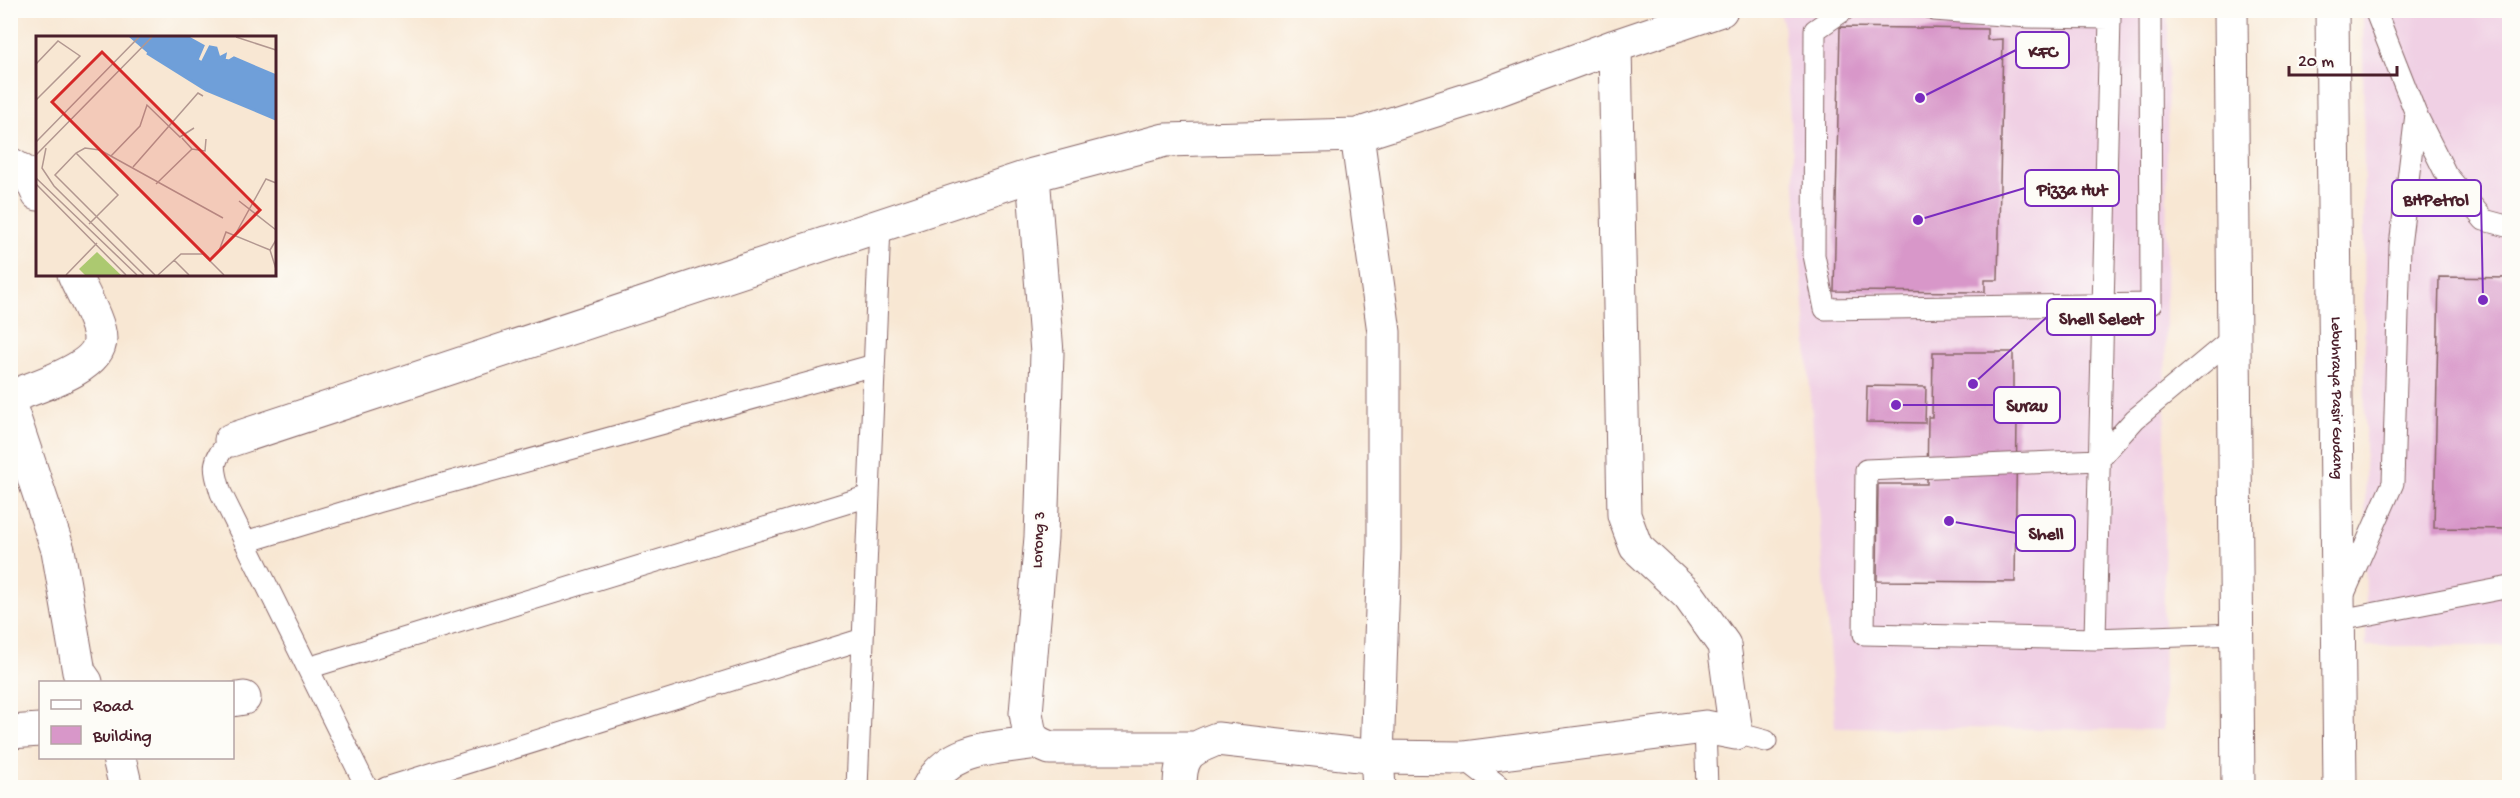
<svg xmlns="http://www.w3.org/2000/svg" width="2520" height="798" font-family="'Gochi Hand',sans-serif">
	<rect width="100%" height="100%" fill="#fdfcf7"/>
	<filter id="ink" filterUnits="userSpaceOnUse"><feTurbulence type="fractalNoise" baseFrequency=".0167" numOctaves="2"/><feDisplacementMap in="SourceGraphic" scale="12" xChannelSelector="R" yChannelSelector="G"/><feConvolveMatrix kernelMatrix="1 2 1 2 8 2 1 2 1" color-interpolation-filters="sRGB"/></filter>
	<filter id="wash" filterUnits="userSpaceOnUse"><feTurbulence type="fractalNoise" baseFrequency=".008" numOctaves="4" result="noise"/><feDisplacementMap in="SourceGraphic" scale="24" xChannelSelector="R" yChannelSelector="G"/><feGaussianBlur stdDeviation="1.35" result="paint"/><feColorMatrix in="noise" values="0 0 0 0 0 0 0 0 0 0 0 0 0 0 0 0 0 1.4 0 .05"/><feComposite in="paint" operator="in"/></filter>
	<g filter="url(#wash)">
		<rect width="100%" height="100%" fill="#f8e7d3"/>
		<path fill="#f0d0e4" d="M1779,11h389l-5,719 -328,-3 -52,-705z
			M2363,11h146v635h-143z"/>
		<g id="blocks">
			<path fill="#d897c9" d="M1840,27l147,2v11l16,-1 -5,241h-13v12l-151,-1z
				M2439,277l71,1v251l-76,-1z
				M1933,352h80v65h4l-2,165 -138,-1 1,-97h49l1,-67h4z
				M1867,386l59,1 -1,36 -59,-1z"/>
		</g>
	</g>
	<g filter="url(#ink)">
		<use href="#blocks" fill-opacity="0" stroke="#876566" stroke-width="1.5"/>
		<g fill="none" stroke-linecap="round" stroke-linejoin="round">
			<defs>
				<path id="lane" d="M1844,10l-29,20 -1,225 11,54 326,-5 -1,-294
					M1934,10l95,7 81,1 -15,621
					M2416,114l30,60 38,46 26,7
					M2235,336l-100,83 -37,41 -232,10 -2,164 231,5 142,-5
					M231,440c-20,21 -18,26 -10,53l146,295
					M245,542l133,-40 496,-137
					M2343,596l50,-113 7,-237 16,-132 -41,-104
					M2340,620l170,-33
					M308,668l561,-172
					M1705,727l2,61
					M1736,733l30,8
					M1463,758l39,30
					M386,788l477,-149
					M857,788l23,-562"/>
				<path id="street" d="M1357,135l27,197v218l-7,207 2,31
					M10,164l20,12 8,18
					M1033,175l14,178 -6,184 -15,176c4,21 2,27 24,35h144
					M10,397c24,-10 90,-28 90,-58 0,-17 -19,-48 -26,-65
					M10,406l48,144 21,122 7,10
					M231,440l802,-265 132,-35 192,-5 129,-41 129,-48 106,-36
					M232,700l12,-2
					M10,732l30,-2
					M119,758l7,30
					M928,788c22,-42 66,-39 108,-46
					M1180,788c0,-33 8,-38 37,-49l160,18 86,1 242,-31 31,6 -12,-88 -35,-49 -53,-49 -12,-32 -9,-469"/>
				<g id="highway">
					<path d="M2231,10l7,778"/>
					<path id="s1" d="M2332,10l8,778"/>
				</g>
			</defs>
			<use href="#lane" stroke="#876566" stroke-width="23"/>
			<use href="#street" stroke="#876566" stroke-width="35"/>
			<use href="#highway" stroke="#876566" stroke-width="35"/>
			<use href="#lane" stroke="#fff" stroke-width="21"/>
			<use href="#street" stroke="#fff" stroke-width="33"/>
			<use href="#highway" stroke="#fff" stroke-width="33"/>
		</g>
	</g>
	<g text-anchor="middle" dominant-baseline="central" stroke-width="4.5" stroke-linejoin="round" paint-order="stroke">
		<g font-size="16" fill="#4a1f2b" stroke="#fdfcf7">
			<text stroke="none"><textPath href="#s1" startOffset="388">Lebuhraya Pasir Gudang</textPath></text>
			<text transform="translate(1040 540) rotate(-87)">Lorong 3</text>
		</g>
	</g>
	<g transform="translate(36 36)">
		<rect width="240" height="240" fill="#f8e7d3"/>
		<path d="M61,216l24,23h-36l-6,-6z" fill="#acc970"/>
		<path d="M93,1h58l16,9 -6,14 5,3 8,-16 6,1 3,10 6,-3 -1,5 5,1 5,-3 42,18v43l-70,-29 -55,-34z" fill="#6f9fd9"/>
		<path fill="none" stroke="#6f9fd9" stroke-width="3" d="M151,1l16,9 -6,14 5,3 8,-16 6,1 3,10 6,-3 -1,5 5,1 5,-3 42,18M111,17l59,37 70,29"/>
		<path fill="none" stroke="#b29790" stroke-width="1.5" d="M200,1l40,13M0,28l22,-23 22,15 -44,44M0,106l103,-105M10,112l-4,20 12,18 90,89M156,113l13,2 1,-12M40,117l42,42 -29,29M0,119l116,-118M75,120l29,-30 7,-21 33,32 14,-9M97,131l65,-74 5,3M0,142l101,97M0,148l90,91M120,148l36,-35 -10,-11M203,165l37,29M199,199l31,-56 10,4M240,204l-6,10 6,19M183,215l7,-19 44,18M138,224l15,15M30,239l31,-32M119,239l-100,-100 21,-22 9,-5 15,2 123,68M122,239l23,-21h22l21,21"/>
		<path fill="#d62828" fill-opacity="0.15" stroke="#d62828" stroke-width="3" d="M66,16l158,158 -50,50 -158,-158z"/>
		<rect width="240" height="240" fill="none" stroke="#4a1f2b" stroke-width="3"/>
	</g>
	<path fill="none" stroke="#7b2cbf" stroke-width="2" d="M1920 98L2016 50M1918 220L2025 188M2483 300L2481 198M1973 384L2047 317M1896 405L1994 405M1949 521L2016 533"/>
	<g fill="#7b2cbf" stroke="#fdfcf7" stroke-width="2">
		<circle cx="1920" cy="98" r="6"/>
		<circle cx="1918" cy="220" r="6"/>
		<circle cx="2483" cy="300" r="6"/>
		<circle cx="1973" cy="384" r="6"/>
		<circle cx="1896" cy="405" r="6"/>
		<circle cx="1949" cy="521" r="6"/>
	</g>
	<g fill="#fdfcf7" stroke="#7b2cbf" stroke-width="2">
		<rect x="2016" y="32" width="53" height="36" rx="6"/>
		<rect x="2025" y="170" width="94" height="36" rx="6"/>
		<rect x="2392" y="180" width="89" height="36" rx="6"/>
		<rect x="2047" y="299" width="108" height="36" rx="6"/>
		<rect x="1994" y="387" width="66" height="36" rx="6"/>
		<rect x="2016" y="515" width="59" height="36" rx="6"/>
	</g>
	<g font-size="18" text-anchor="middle" font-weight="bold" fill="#4a1f2b">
		<text x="2043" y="57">KFC</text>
		<text x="2072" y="195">Pizza Hut</text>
		<text x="2436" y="205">BHPetrol</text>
		<text x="2101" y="324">Shell Select</text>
		<text x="2027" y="411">Surau</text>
		<text x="2046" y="539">Shell</text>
	</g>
	<rect width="2520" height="798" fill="none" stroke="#fdfcf7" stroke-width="36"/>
	<rect x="39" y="681" width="195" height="78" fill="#fdfcf7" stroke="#b5a4a5" stroke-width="1.5"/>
	<rect x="51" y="700" width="30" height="9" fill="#ffffff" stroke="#b5a4a5" stroke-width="1.5"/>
	<text x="93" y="711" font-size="18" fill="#4a1f2b">Road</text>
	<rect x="51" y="726" width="30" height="18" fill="#d897c9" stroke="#b5a4a5" stroke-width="1.5"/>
	<text x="93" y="741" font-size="18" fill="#4a1f2b">Building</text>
	<path d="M2289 66v9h108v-9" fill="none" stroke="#4a1f2b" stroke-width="3"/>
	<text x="2298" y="66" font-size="18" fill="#4a1f2b" stroke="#fdfcf7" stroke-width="4.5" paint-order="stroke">20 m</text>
</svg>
